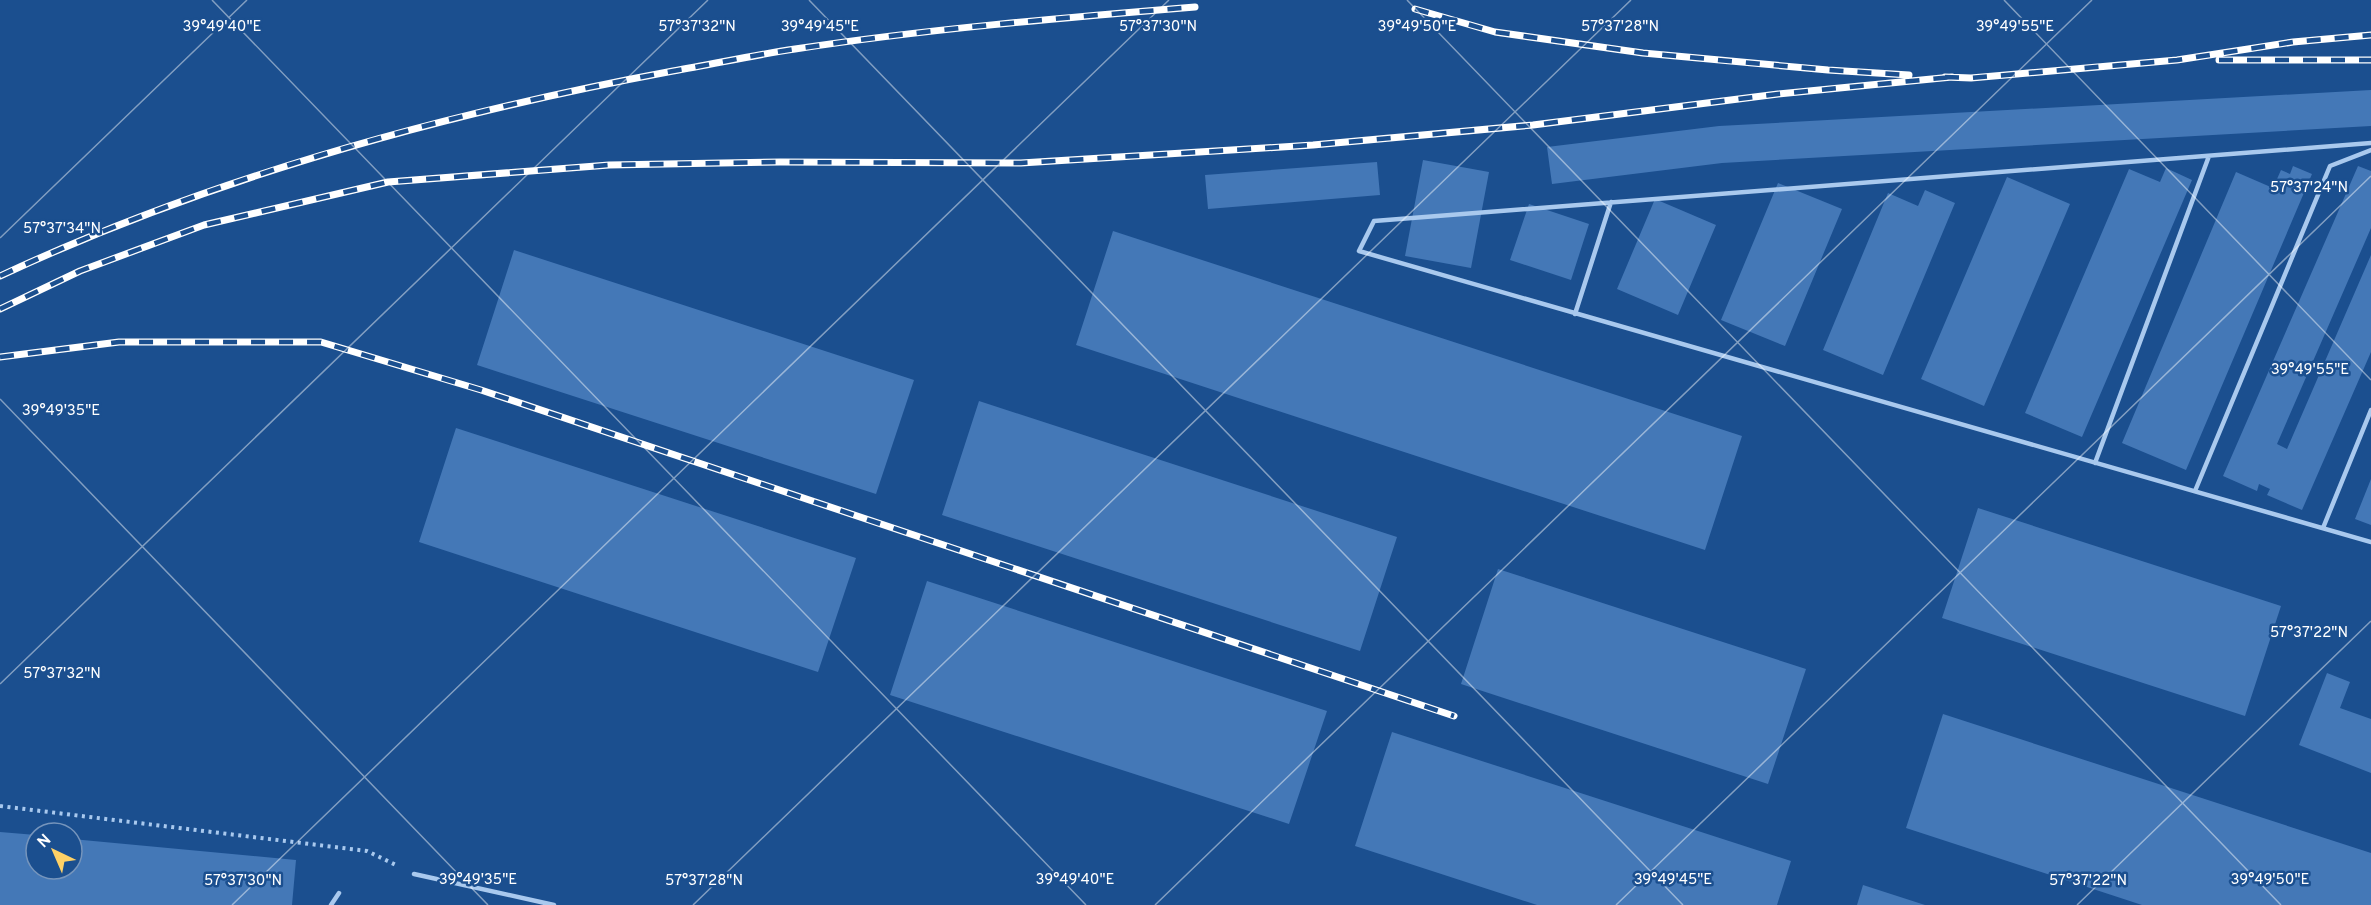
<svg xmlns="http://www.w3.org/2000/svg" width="2371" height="905" font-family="Overpass,sans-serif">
	<rect width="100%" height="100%" fill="#1b4f8f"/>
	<path fill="#4478b7" d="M2371,90v36l-649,37 -170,21 -5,-37 172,-21z
		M1423,160l66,12 -18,96 -66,-12z
		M1377,162l3,33 -172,14 -3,-34z
		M2293,166l19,8 -126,296 -64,-27 114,-271 37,16 8,-18 9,4z
		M2358,166l13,5v57l-94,216 10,5 84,-194v97l-69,158 -35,-15 3,-6 -11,-5 -2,7 -34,-15z
		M2166,168l26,12 -110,257 -57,-24 104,-244 31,13z
		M2007,177l63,27 -86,202 -63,-27z
		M1778,183l64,26 -57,137 -64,-26z
		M1925,190l30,13 -72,172 -60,-25 65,-157 30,13z
		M1655,199l61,26 -38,90 -61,-26z
		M1529,204l60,20 -18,56 -61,-20z
		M1113,231l629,205 -37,114 -629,-205z
		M514,250l400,130 -38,114 -399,-129z
		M979,401l418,136 -37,114 -418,-136z
		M456,428l400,130 -38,114 -399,-130z
		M2371,479v46l-16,-6z
		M1978,508l303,98 -36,110 -303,-98z
		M1498,569l308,100 -38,115 -307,-100z
		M927,581l400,130 -38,113 -399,-129z
		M2327,673l23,9 -10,26 31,11v54l-72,-28z
		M1943,714l428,139v52h-229l-236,-77z
		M1392,732l399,129 -14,44h-240l-182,-59z
		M0,832l36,3v34h36v-30l224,21 -4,45h-292z
		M1863,885l62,20h-68z"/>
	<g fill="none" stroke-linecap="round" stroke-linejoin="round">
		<path stroke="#a9c9ee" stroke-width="4" stroke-dasharray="3 4.5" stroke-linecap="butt" d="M0,806l367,45 31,15"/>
		<path stroke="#a9c9ee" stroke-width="4.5" d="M2371,143l-997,78 -15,30 1012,291
			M1575,314l36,-112
			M2095,463l114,-307
			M2195,491l135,-325 41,-16
			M2323,528l48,-118
			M414,874l140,31
			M331,905l8,-12"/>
		<defs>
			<path id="rail" d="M1415,9l80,23 148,21 185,17 81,5
				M2219,60h152
				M1945,77l26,1 206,-18 116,-18 78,-7
				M0,276c213,-99 442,-162 673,-205 41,-7 81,-16 122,-22 132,-20 266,-31 400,-42
				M0,309l80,-38 124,-46 184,-43 221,-17 171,-3 241,1 292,-18 220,-20 245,-31 174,-17
				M0,357l119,-15h202l160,48 973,326"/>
		</defs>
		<use href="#rail" stroke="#fff" stroke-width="7"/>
		<use href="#rail" stroke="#1b4f8f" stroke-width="4.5" stroke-dasharray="14" stroke-linecap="butt"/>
	</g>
	<path fill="none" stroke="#fff" stroke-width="1.5" stroke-opacity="0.45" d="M212,0l874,905M809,0l874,905M1407,0l874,905M2004,0l367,380M0,238l247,-238M0,399l488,506M0,684l708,-684M232,905l937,-905M693,905l938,-905M1155,905l937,-905M1616,905l755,-729M2077,905l294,-284"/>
	<g font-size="15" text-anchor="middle" fill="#fff" stroke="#1b4f8f" stroke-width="5" stroke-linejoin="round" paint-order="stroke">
		<text x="697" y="31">57°37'32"N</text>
		<text x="1158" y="31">57°37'30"N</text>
		<text x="1620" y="31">57°37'28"N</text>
		<text x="820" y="31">39°49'45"E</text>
		<text x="222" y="31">39°49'40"E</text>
		<text x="1417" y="31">39°49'50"E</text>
		<text x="2015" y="31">39°49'55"E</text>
		<text x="2309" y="192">57°37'24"N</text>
		<text x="62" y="233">57°37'34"N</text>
		<text x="2310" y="374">39°49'55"E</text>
		<text x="61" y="415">39°49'35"E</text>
		<text x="2309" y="637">57°37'22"N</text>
		<text x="62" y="678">57°37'32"N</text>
		<text x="478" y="884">39°49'35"E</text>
		<text x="1075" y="884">39°49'40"E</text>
		<text x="1673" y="884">39°49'45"E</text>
		<text x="2270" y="884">39°49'50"E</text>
		<text x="243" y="885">57°37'30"N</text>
		<text x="704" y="885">57°37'28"N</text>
		<text x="2088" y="885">57°37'22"N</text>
	</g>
	<g transform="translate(54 851) rotate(316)"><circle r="28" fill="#1b4f8f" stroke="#7695bc" stroke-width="1.5"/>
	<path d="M0-4.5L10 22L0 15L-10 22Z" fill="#ffd166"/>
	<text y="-9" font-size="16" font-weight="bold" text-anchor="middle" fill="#ffffff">N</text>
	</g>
</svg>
